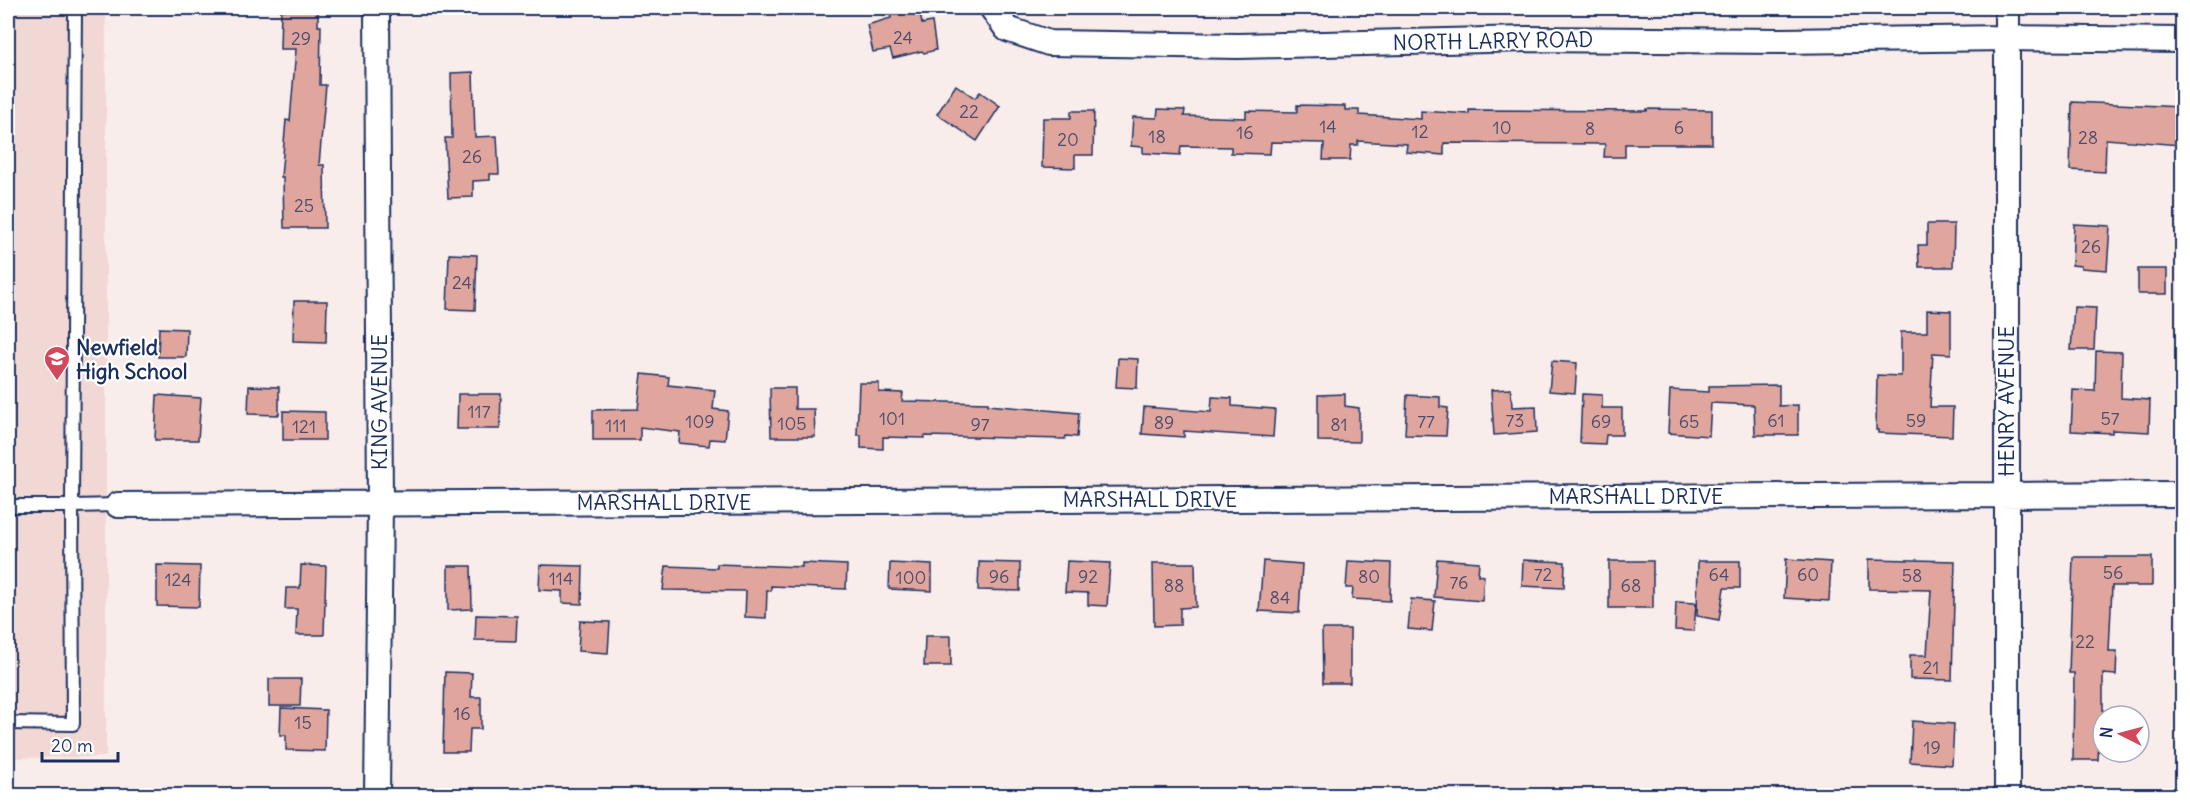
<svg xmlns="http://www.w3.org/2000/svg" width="2190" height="803" font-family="Delius,sans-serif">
	<rect width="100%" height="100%" fill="#f9edec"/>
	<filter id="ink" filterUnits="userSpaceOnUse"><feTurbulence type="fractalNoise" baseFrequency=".0167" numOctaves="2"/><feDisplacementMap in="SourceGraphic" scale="12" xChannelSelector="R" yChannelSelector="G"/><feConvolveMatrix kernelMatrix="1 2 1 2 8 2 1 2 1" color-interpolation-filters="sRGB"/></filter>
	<g filter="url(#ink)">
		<path fill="#f2d8d5" d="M8,8h98v749l-98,1z"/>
		<path fill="#e0a69e" stroke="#1b2f5e" stroke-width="1.5" d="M288,8h30v18h3l-1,59h6l-7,80h5l1,63h-41l-1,-51h-2l5,-57 4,1 6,-72h-16l1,-39h7z
			M889,8h30l3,16 10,-2 4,28 -12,3 -2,-2 -29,7 -3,-9 -17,3 -6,-27 24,-7z
			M473,72l2,65 22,-1 2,38h-9v6l-17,1v16l-25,1 -3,-60h7l-1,-65z
			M956,85l19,13 5,-6 20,14 -23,35 -40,-27z
			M2072,102l110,5v32h-1l-1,6 -74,-6 -1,33 -35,-2z
			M1297,105l48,1v4h14v5l62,4v-8l48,3v-4l178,1v-2l65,1v34h-87v13h-21l1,-13 -161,-1v12l-38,-3 1,-8 -49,-3v4h-7l-1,15h-27l1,-17 -53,-1 -1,12 -39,-1v-6l-50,-1 -1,9 -37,-2v-6l-12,-1 2,-29 24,1 1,-9 27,1 -1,6 62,2v-7l51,1z
			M1071,111h23l-1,44h-18v13l-33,-1 1,-49h28z
			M1927,224h27l-1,43h-34l-1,-22h9z
			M2074,224l36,2 -3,44 -26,-2v-2l-9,-1z
			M449,254l28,1 -2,55 -28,-1z
			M2138,269h29v25h-29z
			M294,301h33l-1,41 -33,-1z
			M2074,307l22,1 -2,42h-23z
			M1927,310l24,1v43l-18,-1 -3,54h23l-1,29 -74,-3v-3h-2l1,-55 24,1v-44h26z
			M159,328l28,1 -1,28h-28z
			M2096,351l26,1 -1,46 29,2 -1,32 -37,-2v3l-41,-2 2,-41 22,1z
			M1118,358l20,1 -1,29 -21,-1z
			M1552,361l25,2 -2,30 -26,-2z
			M642,374l27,3 -1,8 47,5 -2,19 15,2 -3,29 -15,-1 -1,7 -30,-3 1,-11 -40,-5v13h-47v-30l45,-1z
			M859,383h20v9l24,1 -1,8 86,2v2l91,8 -2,24 -11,-1 -1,3 -140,-3 -1,2 -41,-1v12l-22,-1v-13h-4z
			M1779,385v21l19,-1v30h-43l-1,-30 -43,-2 -2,33 -41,-3 2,-43 39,2v-6z
			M249,386l30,1v28l-31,-1z
			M770,388h25v21h19l1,28h-44z
			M1511,389l1,18 24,-1 1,26 -43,3 -3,-45z
			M458,394h43l-1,35h-43z
			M1345,394v12l14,2v34l-41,-1v-46z
			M1582,394l20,1v13h20v27h-16l-1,9 -25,-1z
			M157,395l44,3 -3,42h-43z
			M1407,395l33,2v10l8,1 -2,28 -41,-1z
			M1212,397l20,1v8l43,3 -2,28 -89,-6v6l-42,-3 2,-27 67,5z
			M283,411l42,1v28h-42z
			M2073,557h79v29h-40l-3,65h8l-1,24 -13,-1v68h-4l-1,18h-25l1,-87h-5z
			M1437,559l42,3 -1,13 6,1 -2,25 -48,-4z
			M1786,559l45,3 -2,39 -45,-3z
			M1869,559l86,2 -3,119 -42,-1v-24h17l4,-65 -62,-1z
			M1523,560l42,2 -1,26 -42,-2z
			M1067,561l43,2 -3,43 -19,-1v-12l-23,-1z
			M1263,561l39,3 -3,49 -40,-2z
			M1348,561l43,2 -1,38 -38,-2 1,-11h-7z
			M1609,561h44v47h-44z
			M1698,561h42v27h-16l-5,32 -22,-4z
			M979,562l41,1v28l-42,-1z
			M802,563l45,2 -1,24 -75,-3v5l-4,-1 -1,28 -21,-1 1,-26 -83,-1 3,-24 51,2v-4l85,3z
			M890,563l42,2v26l-43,-2z
			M1153,563h42l1,44 -16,1v17l-26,1z
			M157,565l43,1 -1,41 -42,-1z
			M301,565l25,1 -2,69h-28l1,-26h-12l1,-21h14z
			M540,565l43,1 -1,38 -20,-1v-12l-23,-1z
			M448,566h23l1,43 -24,1z
			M1411,599l24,2 -3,30 -24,-2z
			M1676,602l20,1 -2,28 -19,-1z
			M476,615l41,1 -1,25 -41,-1z
			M580,621l30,1 -2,31 -30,-2z
			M1322,629h28v54h-27z
			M925,636h26v30h-27z
			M445,672l27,1 -1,24h10v32h-11l-1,23h-26z
			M269,679h32l-1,27h-31z
			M281,708l45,2 -1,41 -39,-1v-15h-6z
			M1912,721l42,3 -2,41 -42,-3z"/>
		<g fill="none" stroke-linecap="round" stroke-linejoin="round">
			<defs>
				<path id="lane" d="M8,506h64l3,-498
					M8,723l65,1 -1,-218 46,-1"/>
				<path id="street" d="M377,8l3,495 -3,293
					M992,8l15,21 42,14 189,3 289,-7 254,2 226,-3 175,2
					M2007,8v788
					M118,505l2064,-11"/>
			</defs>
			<use href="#lane" stroke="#1b2f5e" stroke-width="16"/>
			<use href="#street" stroke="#1b2f5e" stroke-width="28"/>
			<use href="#lane" stroke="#fff" stroke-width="12"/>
			<use href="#street" stroke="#fff" stroke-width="24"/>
		</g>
	</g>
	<defs>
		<symbol id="school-pin" viewBox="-11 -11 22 30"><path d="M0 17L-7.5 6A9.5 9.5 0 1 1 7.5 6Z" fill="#d1495b" stroke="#fff"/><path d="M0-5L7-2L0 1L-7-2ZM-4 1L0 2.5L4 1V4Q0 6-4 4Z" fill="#fff"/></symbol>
	</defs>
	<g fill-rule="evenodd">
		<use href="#school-pin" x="42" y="344" width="30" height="40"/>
	</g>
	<g text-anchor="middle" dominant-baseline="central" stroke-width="4.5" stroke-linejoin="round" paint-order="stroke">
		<g font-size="18" fill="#4c4d6e">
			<text x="903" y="37">24</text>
			<text x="301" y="38">29</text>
			<text x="969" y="111">22</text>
			<text x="1328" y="126">14</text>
			<text x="1502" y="127">10</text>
			<text x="1679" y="127">6</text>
			<text x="1590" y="128">8</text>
			<text x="1420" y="131">12</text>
			<text x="1245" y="132">16</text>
			<text x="1157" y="136">18</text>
			<text x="2088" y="137">28</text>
			<text x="1068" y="139">20</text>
			<text x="472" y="156">26</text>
			<text x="304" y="205">25</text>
			<text x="2091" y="246">26</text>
			<text x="462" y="282">24</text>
			<text x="479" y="411">117</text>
			<text x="892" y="418">101</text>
			<text x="2110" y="418">57</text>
			<text x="1515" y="420">73</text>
			<text x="1776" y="420">61</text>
			<text x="1916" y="420">59</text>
			<text x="700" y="421">109</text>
			<text x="1426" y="421">77</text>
			<text x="1601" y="421">69</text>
			<text x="1689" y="421">65</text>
			<text x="1164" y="422">89</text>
			<text x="792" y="423">105</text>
			<text x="980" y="424">97</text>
			<text x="1339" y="424">81</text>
			<text x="616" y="425">111</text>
			<text x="304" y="426">121</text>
			<text x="2113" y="572">56</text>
			<text x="1543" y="574">72</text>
			<text x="1719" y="574">64</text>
			<text x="1808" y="574">60</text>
			<text x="1912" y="575">58</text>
			<text x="999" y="576">96</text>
			<text x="1088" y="576">92</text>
			<text x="1369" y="576">80</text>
			<text x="911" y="577">100</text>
			<text x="561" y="578">114</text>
			<text x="178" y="579">124</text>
			<text x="1459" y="582">76</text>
			<text x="1174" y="585">88</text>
			<text x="1631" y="585">68</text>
			<text x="1280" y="597">84</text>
			<text x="2085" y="641">22</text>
			<text x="1931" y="667">21</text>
			<text x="462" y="713">16</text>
			<text x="303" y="722">15</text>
			<text x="1932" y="747">19</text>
		</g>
		<g font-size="21" fill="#1b2f5e" stroke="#fff">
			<text transform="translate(1493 41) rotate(-1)">NORTH LARRY ROAD</text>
			<text transform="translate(2006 401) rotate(-90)">HENRY AVENUE</text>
			<text transform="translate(379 402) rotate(-90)">KING AVENUE</text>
			<text x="1636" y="496">MARSHALL DRIVE</text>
			<text x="1150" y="499">MARSHALL DRIVE</text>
			<text x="664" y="502">MARSHALL DRIVE</text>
		</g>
		<g font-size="21" font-weight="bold" fill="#1b2f5e" stroke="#fff" text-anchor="start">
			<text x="76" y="347">Newfield<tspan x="76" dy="24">High School</tspan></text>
		</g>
	</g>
	<rect width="2190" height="803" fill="none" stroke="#fff" stroke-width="30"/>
	<rect x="15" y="15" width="2160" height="773" fill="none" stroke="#1b2f5e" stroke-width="2" filter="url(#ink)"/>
	<g transform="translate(2121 734) rotate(276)"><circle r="28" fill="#ffffff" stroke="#a4acbf" stroke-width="1.5"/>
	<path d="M0-4.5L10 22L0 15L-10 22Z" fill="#d1495b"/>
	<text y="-9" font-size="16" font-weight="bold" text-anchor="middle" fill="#1b2f5e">N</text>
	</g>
	<path d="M42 752v9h76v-9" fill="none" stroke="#1b2f5e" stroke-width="3"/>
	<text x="51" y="752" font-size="18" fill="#1b2f5e" stroke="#ffffff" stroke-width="4.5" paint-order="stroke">20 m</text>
</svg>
